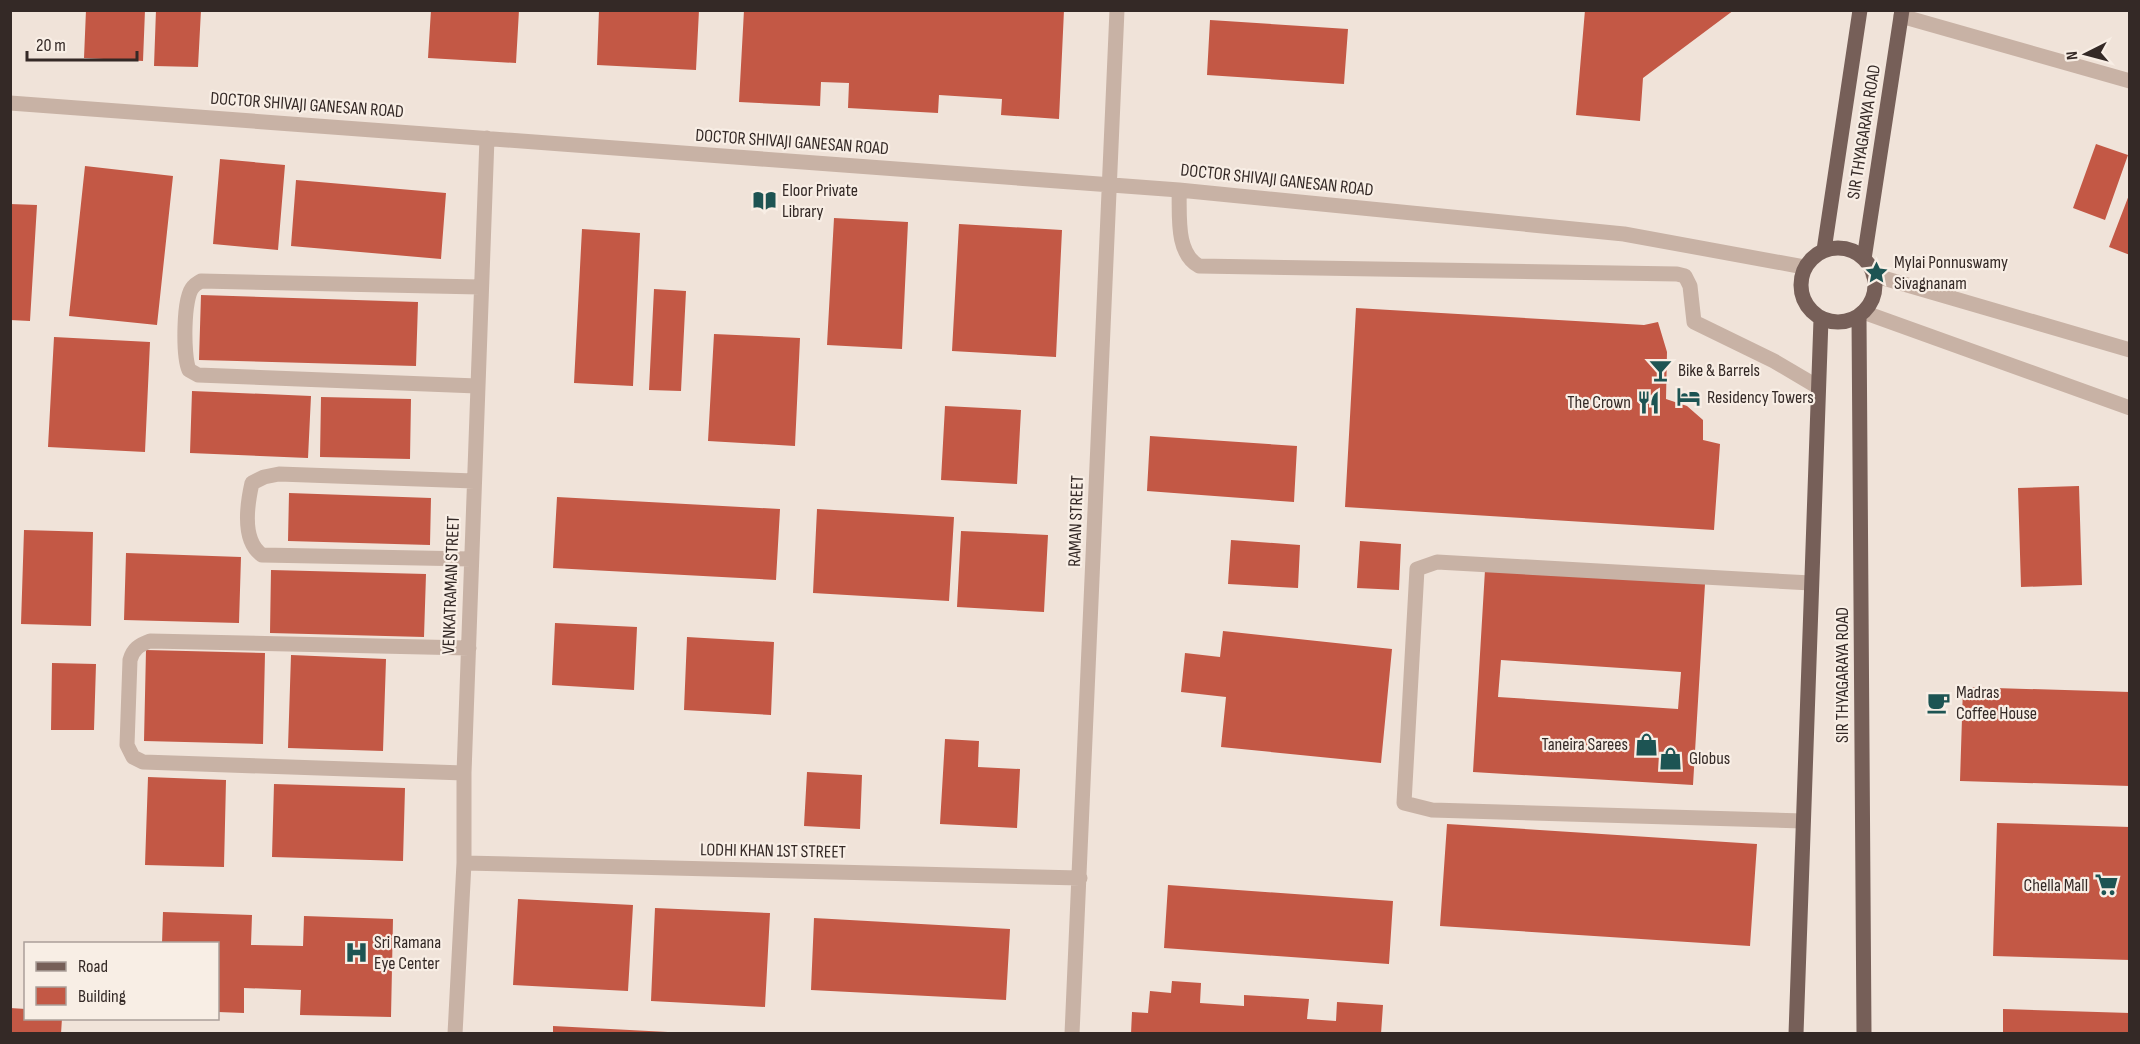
<svg xmlns="http://www.w3.org/2000/svg" width="2140" height="1044" font-family="'Sofia Sans Condensed',sans-serif">
	<rect width="100%" height="100%" fill="#f0e3d9"/>
	<path fill="#c35845" fill-rule="evenodd" d="M86,10h59l-2,51 -59,-3z
		M156,10h45l-3,57 -44,-1z
		M431,10h88l-3,53 -88,-5z
		M599,10h100l-3,60 -99,-5z
		M744,10h320l-5,109 -58,-4 1,-16 -63,-4 -1,18 -90,-5 1,-25 -28,-1 -1,24 -81,-4z
		M1585,10h149l-91,68 -3,43 -64,-6z
		M1210,20l138,9 -4,55 -137,-9z
		M2096,144l32,11 -23,65 -32,-12z
		M220,159l65,6 -7,85 -65,-6z
		M85,166l88,10 -16,149 -88,-9z
		M296,180l150,13 -5,66 -150,-13z
		M2129,195h1v60l-21,-8z
		M10,204l27,1 -7,116 -20,-1z
		M834,218l74,4 -6,127 -75,-4z
		M959,224l103,6 -6,127 -104,-6z
		M582,229l58,4 -7,153 -59,-3z
		M654,289l32,2 -5,100 -32,-1z
		M201,295l217,7 -2,64 -217,-6z
		M1356,308l288,17 14,-3 9,30 -1,47 21,7 16,14v20l17,4 -6,86 -369,-23z
		M714,334l86,4 -5,108 -87,-5z
		M54,337l96,5 -5,110 -97,-5z
		M192,391l119,5 -3,62 -118,-5z
		M321,397l90,2 -1,60 -90,-2z
		M945,406l76,4 -4,74 -76,-4z
		M1150,436l147,10 -3,56 -147,-11z
		M2079,486l3,99 -61,2 -3,-99z
		M289,493l142,5 -1,47 -142,-4z
		M557,497l223,12 -4,71 -223,-12z
		M817,509l137,8 -5,84 -136,-8z
		M24,530l69,2 -2,94 -70,-2z
		M961,531l87,4 -4,77 -87,-5z
		M1231,540l69,5 -2,43 -70,-4z
		M1360,541l41,3 -2,46 -42,-2z
		M126,553l115,4 -2,66 -115,-3z
		M271,570l155,4 -2,63 -154,-4z
		M1485,570l220,14 -12,201 -220,-13zM1501,660l180,12 -3,37 -180,-12z
		M555,623l82,4 -3,63 -82,-5z
		M1223,631l169,18 -11,114 -160,-16 5,-50 -45,-5 4,-39 35,4z
		M687,637l87,5 -3,73 -87,-5z
		M146,650l119,3 -2,91 -119,-3z
		M291,655l95,4 -3,92 -95,-3z
		M52,663l44,1 -2,66h-43z
		M1963,687l167,5v94l-170,-5z
		M945,739l34,2 -1,26 42,2 -3,59 -77,-4z
		M807,772l55,3 -2,54 -56,-3z
		M148,777l78,3 -2,87 -79,-2z
		M274,784l131,4 -2,73 -131,-4z
		M1997,823l133,4v133l-137,-4z
		M1447,824l310,20 -7,102 -310,-20z
		M1168,885l225,16 -4,63 -225,-16z
		M518,899l115,6 -5,86 -115,-6z
		M655,908l115,5 -5,94 -114,-6z
		M163,912l89,3 -1,30 52,1 1,-30 89,3 -2,98 -91,-2 1,-25 -57,-2v25l-26,-1v-68h-56z
		M814,918l196,11 -4,71 -195,-10z
		M1172,981l29,2 -1,20 44,3v-11l65,4 -2,20 29,2 1,-19 46,3 -2,29h-250l1,-22 16,1 2,-22 21,2z
		M10,1008l16,1v9h36l-1,16h-51z
		M2003,1009l127,4v21h-127z
		M553,1026l115,6v2h-115z"/>
	<g fill="none" stroke-linecap="round" stroke-linejoin="round">
		<path stroke="#c8b2a5" stroke-width="15" d="M1901,16l229,65
			M10,103l1169,87 445,44 180,33
			M1179,190c1,24 -4,63 20,76l478,8 8,2 5,10 4,36 80,39 44,26
			M1873,275l257,75
			M1863,312l267,96
			M477,386l-279,-11 -9,-5c-6,-14 -6,-73 4,-83 2,-3 5,-4 8,-6l279,6
			M471,559l-209,-4c-20,-14 -15,-50 -10,-72l12,-6 15,-3 195,7
			M464,773l-321,-11 -10,-5 -6,-12 3,-85c3,-11 9,-15 20,-19l319,7
			M1803,821l-371,-11 -28,-7 13,-234 20,-7 374,21
			M464,863l616,15
			M455,1034l9,-171v-90l23,-635
			M1072,1034l45,-1024"/>
		<path stroke="#765f58" stroke-width="15" d="M1801 285a37 37 0 1 1 74 0a37 37 0 1 1-74 0Z
			M1824,250l36,-240
			M1864,259l38,-249
			M1859,317l5,717
			M1796,1034l25,-715"/>
	</g>
	<defs>
		<symbol id="library-bare" viewBox="-9 -9 18 18"><path d="M-6-4Q-3-5.5-.7-3.5V5Q-3 3-6 4ZM6-4Q3-5.5 .7-3.5V5Q3 3 6 4Z" fill="#1d5453" stroke="#f8eee5" stroke-width="2.5" paint-order="stroke"/></symbol>
		<symbol id="sight-bare" viewBox="-9 -9 18 18"><path d="M0-6L1.8-2.2L6-1.7L2.9 1.2L3.7 5.4L0 3.3L-3.7 5.4L-2.9 1.2L-6-1.7L-1.8-2.2Z" fill="#1d5453" stroke="#f8eee5" stroke-width="2.5" paint-order="stroke"/></symbol>
		<symbol id="bar-bare" viewBox="-9 -9 18 18"><path d="M-6-5H6L.8 .8V4.5H3.5V6h-7V4.5H-.8V.8Z" fill="#1d5453" stroke="#f8eee5" stroke-width="2.5" paint-order="stroke"/></symbol>
		<symbol id="hotel-bare" viewBox="-9 -9 18 18"><path d="M-6-4.5h1.5V1H6V5H4.5V3h-9V5H-6ZM-4 0a1.8 1.8 0 1 1 3.6 0ZM.5 0V-2.5h3Q6-2.5 6 0Z" fill="#1d5453" stroke="#f8eee5" stroke-width="2.5" paint-order="stroke"/></symbol>
		<symbol id="restaurant-bare" viewBox="-9 -9 18 18"><path d="M-5-6h1v4h1v-4h1v4h1v-4h1v5L-1.5 .5V6h-2V.5L-5-1ZM5-6V6H3V1.5H1.5Q1.5-4 5-6Z" fill="#1d5453" stroke="#f8eee5" stroke-width="2.5" paint-order="stroke"/></symbol>
		<symbol id="cafe-bare" viewBox="-9 -9 18 18"><path d="M-5.5-4.5H6V0H3Q3 3.5 0 3.5H-2.5Q-5.5 3.5-5.5 0ZM3-3.2v2h1.7v-2ZM-6 4.5H4V6H-6Z" fill="#1d5453" stroke="#f8eee5" stroke-width="2.5" paint-order="stroke"/></symbol>
		<symbol id="shop-bare" viewBox="-9 -9 18 18"><path d="M-5-2.5h2.3a2.7 3.5 0 0 1 5.4 0H5L5.5 6h-11ZM-1.5-2.5h3a1.5 2.3 0 0 0-3 0Z" fill="#1d5453" stroke="#f8eee5" stroke-width="2.5" paint-order="stroke"/></symbol>
		<symbol id="supermarket-bare" viewBox="-9 -9 18 18"><path d="M-6-5.5h2.5l.6 2H6L4.5 2H-2.5L-4.4-4H-6ZM-1.5 3.2a1.3 1.3 0 1 0 .1 0ZM3 3.2a1.3 1.3 0 1 0 .1 0Z" fill="#1d5453" stroke="#f8eee5" stroke-width="2.5" paint-order="stroke"/></symbol>
		<symbol id="hospital-bare" viewBox="-9 -9 18 18"><path d="M-5-5h3v3.5h4V-5h3V5h-3V1.5h-4V5h-3Z" fill="#1d5453" stroke="#f8eee5" stroke-width="2.5" paint-order="stroke"/></symbol>
	</defs>
	<g fill-rule="evenodd">
		<use href="#library-bare" x="748" y="184" width="33" height="33"/>
		<use href="#sight-bare" x="1860" y="256" width="33" height="33"/>
		<use href="#bar-bare" x="1644" y="354" width="33" height="33"/>
		<use href="#hotel-bare" x="1672" y="380" width="33" height="33"/>
		<use href="#restaurant-bare" x="1632" y="386" width="33" height="33"/>
		<use href="#cafe-bare" x="1922" y="686" width="33" height="33"/>
		<use href="#shop-bare" x="1630" y="728" width="33" height="33"/>
		<use href="#shop-bare" x="1654" y="742" width="33" height="33"/>
		<use href="#supermarket-bare" x="2090" y="868" width="33" height="33"/>
		<use href="#hospital-bare" x="340" y="936" width="33" height="33"/>
	</g>
	<g text-anchor="middle" dominant-baseline="central" stroke-width="4.5" stroke-linejoin="round" paint-order="stroke">
		<g font-size="18" fill="#342926" stroke="#f8eee5">
			<text transform="translate(307 105) rotate(4)">DOCTOR SHIVAJI GANESAN ROAD</text>
			<text transform="translate(1864 132) rotate(-81)">SIR THYAGARAYA ROAD</text>
			<text transform="translate(792 142) rotate(4)">DOCTOR SHIVAJI GANESAN ROAD</text>
			<text transform="translate(1277 180) rotate(6)">DOCTOR SHIVAJI GANESAN ROAD</text>
			<text transform="translate(1076 521) rotate(-88)">RAMAN STREET</text>
			<text transform="translate(451 585) rotate(-88)">VENKATRAMAN STREET</text>
			<text transform="translate(1842 675) rotate(-90)">SIR THYAGARAYA ROAD</text>
			<text transform="translate(773 851) rotate(1)">LODHI KHAN 1ST STREET</text>
		</g>
		<g font-size="18" fill="#342926" stroke="#f8eee5" text-anchor="start">
			<text x="782" y="190">Eloor Private<tspan x="782" dy="21">Library</tspan></text>
			<text x="1894" y="262">Mylai Ponnuswamy<tspan x="1894" dy="21">Sivagnanam</tspan></text>
			<text x="1678" y="370">Bike &amp; Barrels</text>
			<text x="1707" y="397">Residency Towers</text>
			<text x="1631" y="402" text-anchor="end">The Crown</text>
			<text x="1956" y="692">Madras<tspan x="1956" dy="21">Coffee House</tspan></text>
			<text x="1628" y="744" text-anchor="end">Taneira Sarees</text>
			<text x="1689" y="758">Globus</text>
			<text x="2088" y="885" text-anchor="end">Chella Mall</text>
			<text x="374" y="942">Sri Ramana<tspan x="374" dy="21">Eye Center</tspan></text>
		</g>
	</g>
	<rect width="2140" height="1044" fill="none" stroke="#342926" stroke-width="24"/>
	<rect x="24" y="942" width="195" height="78" fill="#f8eee5" stroke="#aa9f99" stroke-width="1.5"/>
	<rect x="36" y="962" width="30" height="9" fill="#765f58" stroke="#aa9f99" stroke-width="1.5"/>
	<text x="78" y="972" font-size="18" fill="#342926">Road</text>
	<rect x="36" y="987" width="30" height="18" fill="#c35845" stroke="#aa9f99" stroke-width="1.5"/>
	<text x="78" y="1002" font-size="18" fill="#342926">Building</text>
	<g transform="translate(2086 54) rotate(264)" stroke="#f8eee5" stroke-width="4.5" paint-order="stroke">
	<path d="M0-4.5L10 22L0 15L-10 22Z" fill="#342926"/>
	<text y="-9" font-size="16" font-weight="bold" text-anchor="middle" fill="#342926">N</text>
	</g>
	<path d="M27 51v9h110v-9" fill="none" stroke="#342926" stroke-width="3"/>
	<text x="36" y="51" font-size="18" fill="#342926" stroke="#f8eee5" stroke-width="4.5" paint-order="stroke">20 m</text>
</svg>
